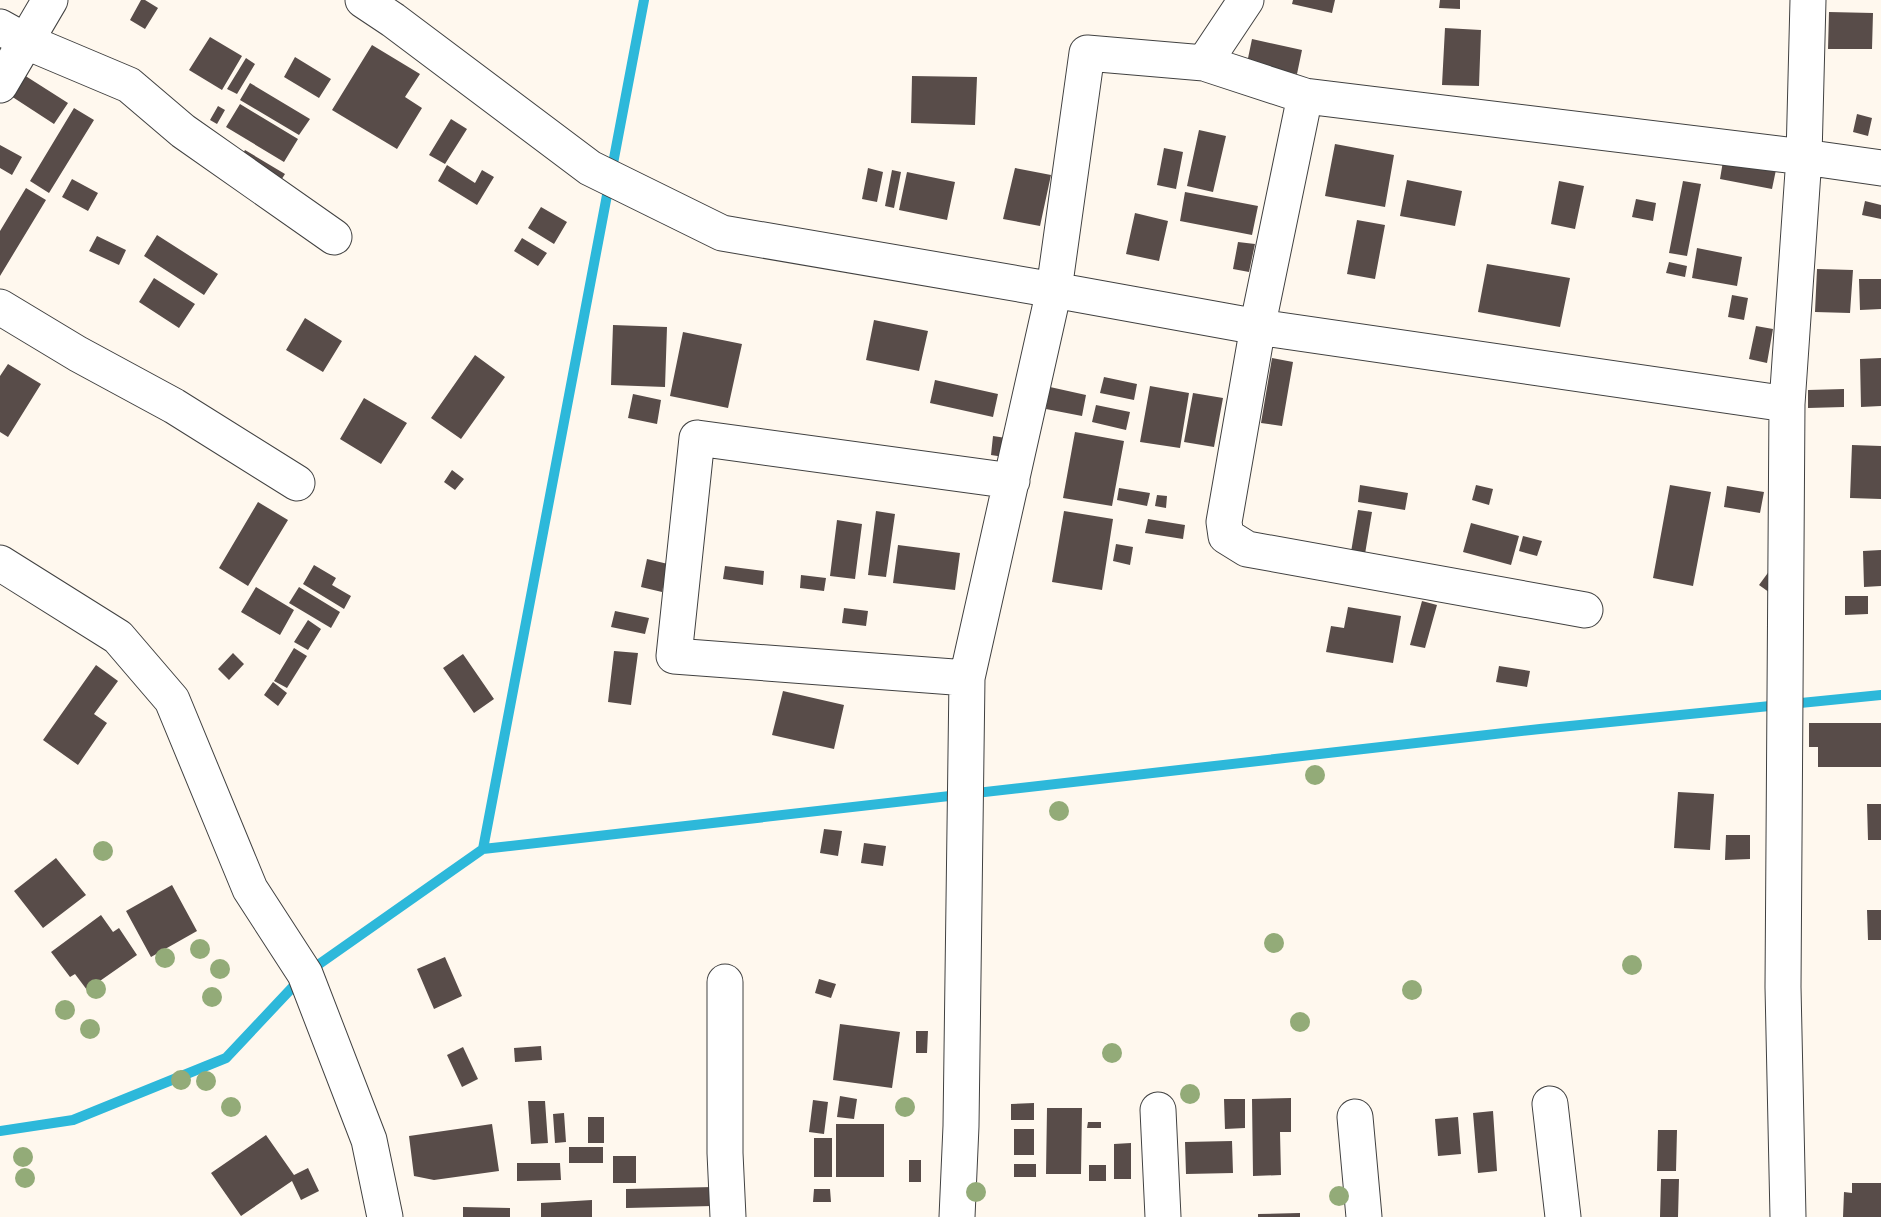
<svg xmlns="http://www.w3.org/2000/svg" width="1881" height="1217" font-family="Lora,serif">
	<rect width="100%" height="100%" fill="#fff8ee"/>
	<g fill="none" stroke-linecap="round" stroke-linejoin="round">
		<path stroke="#2db8da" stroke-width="10" d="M483,849l1057,-120 341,-34
			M0,1131l73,-11 153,-62 79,-84 178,-125 161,-849"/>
	</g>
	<path fill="#584c49" d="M141,0h4l13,8 -13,21 -15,-9z
		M1293,0h42l-3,13 -40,-9z
		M1440,0h20v9l-21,-1z
		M1829,12l44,1 -1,36h-44z
		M1445,28l36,2 -2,56 -37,-1z
		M210,37l32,19 -20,34 -33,-20z
		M1252,39l50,11 -5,24 -50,-11z
		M372,45l48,29 -15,23 17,11 -25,41 -65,-39z
		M295,57l36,22 -12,19 -35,-21z
		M246,58l9,6 -18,30 -10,-5z
		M24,75l44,28 -14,21 -43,-28z
		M912,76l65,1 -2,48 -64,-2z
		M250,83l60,36 -11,16 -59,-35z
		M240,104l58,35 -14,23 -58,-35z
		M218,106l7,4 -8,14 -7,-4z
		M74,108l20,12 -45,73 -19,-12z
		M1857,114l15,4 -4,18 -15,-4z
		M451,119l16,10 -22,35 -16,-9z
		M1199,130l27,6 -13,56 -26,-6z
		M1335,144l59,11 -9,52 -60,-11z
		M0,145l22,12 -10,18 -12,-7z
		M1164,148l19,4 -7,37 -19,-4z
		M245,150l40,24 -9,14 -39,-24z
		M1724,155l53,10 -5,24 -52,-10z
		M447,165l28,18 7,-13 12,7 -17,28 -39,-24z
		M868,168l15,4 -6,30 -15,-3z
		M1015,168l36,7 -11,51 -37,-7z
		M892,170l9,2 -7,36 -9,-2z
		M907,172l48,10 -8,38 -48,-10z
		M72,179l26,14 -10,18 -26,-14z
		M1407,180l55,11 -7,35 -55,-10z
		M1559,181l25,5 -9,43 -24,-5z
		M1683,181l18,3 -14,72 -18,-3z
		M26,188l20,12 -46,76v-45z
		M1185,192l73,14 -6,29 -72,-14z
		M1636,199l20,4 -3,18 -21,-4z
		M1865,201l16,4v14l-19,-4z
		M541,207l26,15 -13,22 -26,-16z
		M1135,213l33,8 -9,40 -33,-7z
		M1357,220l28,5 -10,54 -28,-5z
		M157,235l61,39 -14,21 -60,-39z
		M97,236l29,14 -7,15 -30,-14z
		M522,238l25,15 -9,13 -24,-15z
		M1238,242l17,2 -6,28 -16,-3z
		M1697,248l45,9 -5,29 -45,-8z
		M1669,262l18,4 -2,11 -19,-4z
		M1487,264l83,14 -10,49 -82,-15z
		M1817,269l36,1 -3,43 -35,-1z
		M154,278l41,26 -16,24 -40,-26z
		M1859,279h22v30l-21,1z
		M1732,295l16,3 -4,22 -16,-3z
		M305,318l37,23 -19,31 -37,-22z
		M874,320l54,11 -9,40 -53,-11z
		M613,325l54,2 -2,60 -54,-2z
		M1756,326l17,3 -6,34 -18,-4z
		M683,332l59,12 -14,64 -58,-12z
		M475,355l30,22 -44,62 -30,-21z
		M1272,358l21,4 -11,64 -21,-3z
		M1881,358v48l-20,1 -1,-48z
		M8,364l33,20 -33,53 -8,-5v-56z
		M1104,377l33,7 -3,16 -34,-7z
		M935,380l63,14 -5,23 -63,-14z
		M1150,386l39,7 -9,55 -40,-6z
		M1050,387l36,8 -4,21 -36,-7z
		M1844,389v18l-36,1v-18z
		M1193,393l30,5 -9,49 -30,-5z
		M633,394l28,6 -4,24 -29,-6z
		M364,398l43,25 -26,41 -41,-25z
		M1096,405l34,7 -4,18 -34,-8z
		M1075,432l49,9 -12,65 -49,-8z
		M993,436l13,2 -2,19 -13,-2z
		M1852,445l29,1v53l-31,-1z
		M452,470l12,9 -9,11 -11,-8z
		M1360,485l48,8 -3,17 -47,-8z
		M1476,485l17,4 -4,16 -17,-5z
		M1670,485l41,7 -18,94 -40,-8z
		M1727,486l37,6 -4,21 -36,-6z
		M1119,488l31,5 -3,13 -30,-6z
		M1157,495l10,1 -1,12 -11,-2z
		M258,502l30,18 -40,66 -29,-18z
		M1358,510l14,2 -7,42 -14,-2z
		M876,511l19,3 -9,63 -18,-2z
		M1064,511l49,8 -11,71 -50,-8z
		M1148,519l37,6 -2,14 -38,-6z
		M837,520l25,4 -7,55 -25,-3z
		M1471,523l48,13 -8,29 -48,-13z
		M1523,536l19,5 -5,15 -18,-5z
		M1116,544l17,3 -3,18 -17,-4z
		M898,545l62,8 -5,37 -62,-7z
		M1881,550v36l-17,1 -1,-36z
		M647,559l21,5 -6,28 -21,-5z
		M314,565l22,13 -4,7 19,11 -7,13 -41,-25z
		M725,566l39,5 -1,14 -40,-6z
		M1770,570l3,25 -14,-10z
		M801,575l25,3 -2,13 -24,-3z
		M256,587l38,23 -14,25 -39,-23z
		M299,587l41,25 -9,16 -42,-25z
		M1845,596h23v18l-23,1z
		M1422,601l15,4 -12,43 -15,-3z
		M1348,607l53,9 -8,47 -67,-11 5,-26 13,2z
		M844,608l24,3 -2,15 -24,-3z
		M615,611l34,7 -4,16 -34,-7z
		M308,620l13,9 -13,21 -14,-8z
		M294,648l13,8 -20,32 -13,-7z
		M614,651l24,2 -7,52 -23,-3z
		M233,653l11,11 -15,16 -11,-11z
		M463,654l31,45 -20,14 -31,-45z
		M96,665l22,16 -24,33 13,9 -29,42 -35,-25z
		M1499,666l31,5 -3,16 -31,-5z
		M273,682l14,11 -9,13 -14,-11z
		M783,691l61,14 -10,44 -62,-14z
		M1809,723h72v44h-63v-20h-9z
		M1678,792l36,2 -4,56 -36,-2z
		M1867,804h14v36h-13z
		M824,829l18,2 -4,25 -18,-3z
		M1726,835h24v24l-25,1z
		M864,843l22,3 -3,20 -22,-3z
		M56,858l30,37 -43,33 -29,-37z
		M172,885l25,46 -46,26 -25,-46z
		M1867,910h14v30h-13z
		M101,915l12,17 6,-4 18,27 -50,35 -12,-16 -5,3 -19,-25z
		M445,957l17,39 -28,13 -17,-40z
		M819,979l17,5 -5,14 -16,-5z
		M840,1024l60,8 -8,56 -59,-8z
		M916,1031h12l-1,22h-11z
		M541,1046l1,14 -27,2 -1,-14z
		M463,1047l15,32 -16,8 -15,-32z
		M840,1096l17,3 -3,20 -17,-2z
		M1291,1098v34h-11l1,43 -28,1 -1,-77z
		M1224,1099h21v29l-20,1z
		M813,1100l15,2 -4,32 -15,-2z
		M528,1101h17l3,42 -17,1z
		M1034,1103v17h-23v-16z
		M1047,1108h35l-1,66h-35z
		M1493,1111l4,60 -19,2 -5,-60z
		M564,1113l2,29 -11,1 -2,-29z
		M588,1117h16v26h-16z
		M1458,1117l3,37 -23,2 -3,-37z
		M1088,1122h13v6h-14z
		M492,1124l7,47 -65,9 -20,-4 -5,-40z
		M836,1124h48v53h-48z
		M1014,1129h20v26h-20z
		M1658,1130h19l-1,41h-19z
		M266,1135l28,40 14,-7 11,23 -18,9 -9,-19 -51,35 -30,-43z
		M814,1138h18v39h-18z
		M1232,1141l1,32 -47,1 -1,-32z
		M1131,1143v36h-17v-35z
		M569,1147h34v16h-34z
		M613,1156h23v27h-23z
		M909,1160h12v22h-12z
		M517,1163h43l1,17 -44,1z
		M1014,1164h22v13h-22z
		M1089,1165h17v16h-17z
		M1661,1179h18l-1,38h-18z
		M1852,1183h29v34h-38l1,-25 8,1z
		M713,1187v19l-87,2v-19z
		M814,1189h16l1,13h-18z
		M592,1200v17h-51v-14z
		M463,1207l47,1v9h-47z
		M1300,1213v4h-42v-3z"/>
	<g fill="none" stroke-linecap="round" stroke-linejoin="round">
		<defs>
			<path id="minor" d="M363,0l30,20 197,148 132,65 332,57 204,37 529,77
				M0,27l27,15 102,43 54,46 151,106
				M1204,63l42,-63
				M0,85l50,-85
				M1305,96l-44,213 -37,213 2,14 21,13 338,61
				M0,307l78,47 96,52 123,77
				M0,563l118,74 54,63 78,189 55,85 64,166 16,77
				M967,678l-293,-22 23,-218 315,43
				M725,982v171l3,64
				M1550,1104l13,113
				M1158,1110l5,107
				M1355,1117l9,100
				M957,1217l4,-91 6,-448 87,-388 33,-237 117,10 101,33 499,61 77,11
				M1788,1217l-5,-230 4,-583 17,-247 4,-157"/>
		</defs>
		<use href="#minor" stroke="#414141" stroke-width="37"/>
		<use href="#minor" stroke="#fff" stroke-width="35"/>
	</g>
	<g fill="#93ab78">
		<circle cx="1315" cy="775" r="10"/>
		<circle cx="1059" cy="811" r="10"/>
		<circle cx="103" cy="851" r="10"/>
		<circle cx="1274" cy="943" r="10"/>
		<circle cx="200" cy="949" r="10"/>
		<circle cx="165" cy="958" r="10"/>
		<circle cx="1632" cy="965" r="10"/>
		<circle cx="220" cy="969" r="10"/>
		<circle cx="96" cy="989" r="10"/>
		<circle cx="1412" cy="990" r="10"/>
		<circle cx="212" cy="997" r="10"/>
		<circle cx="65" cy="1010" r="10"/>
		<circle cx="1300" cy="1022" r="10"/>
		<circle cx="90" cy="1029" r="10"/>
		<circle cx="1112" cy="1053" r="10"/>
		<circle cx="181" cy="1080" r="10"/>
		<circle cx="206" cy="1081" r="10"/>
		<circle cx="1190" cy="1094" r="10"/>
		<circle cx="231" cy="1107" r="10"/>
		<circle cx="905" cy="1107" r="10"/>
		<circle cx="23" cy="1157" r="10"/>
		<circle cx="25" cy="1178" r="10"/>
		<circle cx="976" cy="1192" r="10"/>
		<circle cx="1339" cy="1196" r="10"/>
	</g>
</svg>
